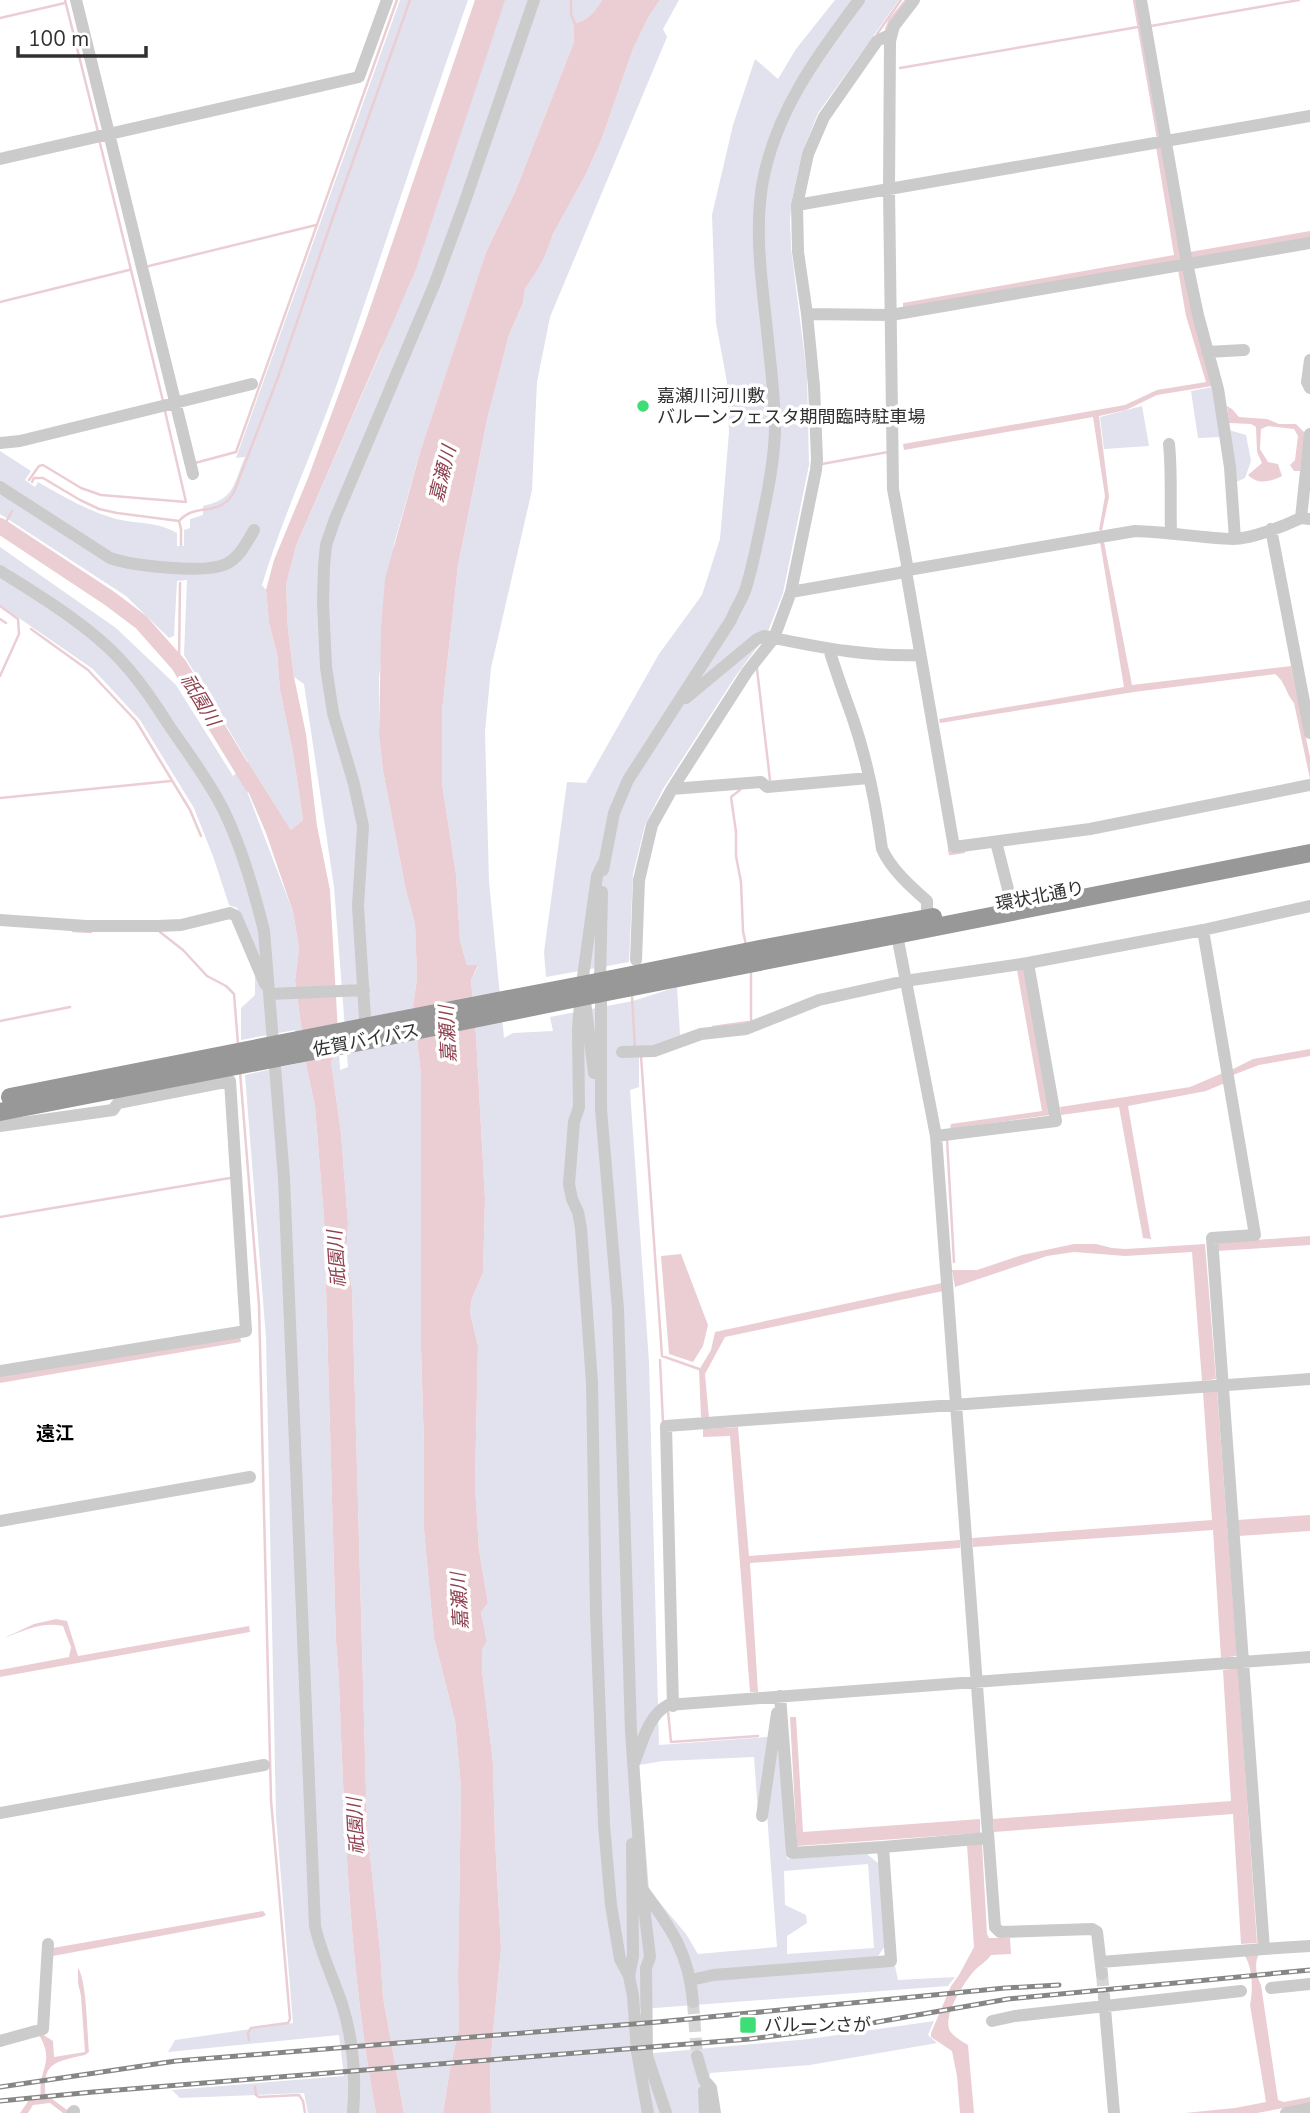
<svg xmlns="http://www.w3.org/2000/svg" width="1310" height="2113" font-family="'Nunito Sans','Noto Sans JP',sans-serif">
	<rect width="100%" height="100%" fill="#fff"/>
	<path fill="#e1e2ed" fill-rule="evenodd" d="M400,0h68c-45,127 -86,255 -130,381 -24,69 -55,134 -76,204l4,5 3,33 8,31 3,36 13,63 10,67 -12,10 -43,-68 -64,-107 3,-75 -10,1 -3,55 -5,2 -43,-42 -126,-82v-63l31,20 -6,9 10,7 3,-5c24,14 48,28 75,36 23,7 42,2 64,15v13h7v-16l6,-2v-9l13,-4v-9c32,-7 30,-21 42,-49l-9,1z
		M491,0h111c-6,10 -15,22 -28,23v19l-59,150 -29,60 -65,197 -27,95 -15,134v58l4,35 23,120 9,33 2,55 -4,26 8,70v274l3,100v81l10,108 21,83 6,67 -3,188 1,52 -9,41 -7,44h-39l-21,-116 -3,-47 -13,-124 -15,-538 -6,-30 2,-35 -7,-90 -10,-72 8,-11 1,20 8,-3 -14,-180 -30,-203 -10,-7 -6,-48 -2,-44 10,-39 85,-195z
		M660,0h19l-16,29 4,8 -117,280 -13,65 -5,108 -41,178 -6,64 4,149 15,157 9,-5 40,-2 -3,-14 83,-16 44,-14 3,48 -30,11 -11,10v31l-9,3 19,272 10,383 107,-8 14,4 7,118 80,-5 12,10 6,82 -9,13 19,7 3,14 57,-3 -7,9 -320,24 5,45 176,-16 125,-18 -6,14 9,8 -127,22 -100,8 -2,19 2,21h-219l-1,-47 11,-118 -6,-109 -2,-76 -11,-93v-20l5,-9 -6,-29 7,-9 -9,-53 -4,-66 3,-138 -8,-34 2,-14 11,-25 2,-74 -9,-164 -5,-55 7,-14 -11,-1 -7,-24 -4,-67 -14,-91v-72l16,-145 29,-146 22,-85 14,-32 2,-16 12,-16 9,-17 7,-20 33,-60 16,-36 31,-89 15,-31zM754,1757l4,56 9,1 10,133 -79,7 -12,-20 -37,-44 -10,-125 24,-4zM868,1864l6,84 -87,6v-18l20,-13 -1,-8 -21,-10 -1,-34z
		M835,0h64l-81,113 -16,40 -10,46 -2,20 1,29 16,127 2,90 -26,128 -16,41 -32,43 -72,112 -18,36 -12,49 -4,88 -83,15 -2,-25 23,-170 19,1 73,-129 43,-59 18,-56 9,-107 -2,-50 -11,-59 -4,-108 21,-90 22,-66 23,20 18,-30z
		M1213,387l9,50 -24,1 -7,-47z
		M1142,406l7,40 -45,3 -4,-32z
		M1229,430l17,5 5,26 -6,17 -11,5z
		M0,547l116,81 60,57 57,91 6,-6 54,142 6,36 -4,33 12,88 8,38 9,111 12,424c4,39 4,78 6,117 5,118 12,237 34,354h-68l-4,-20 -124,5 -8,-8 172,-14 -5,-41 -171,17 7,-12 118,-17 -17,-207 -10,-478 -21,-263 54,-12 -4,-33 -54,10v-32l14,-13v-44l-18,-43 -8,-3 -15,-46 -20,-51 -54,-88 -47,-51 -93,-64z"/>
	<path fill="#ebced4" d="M475,0h30l-89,269 -120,277 -10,39 2,44 6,48 12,57 11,92 13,64 9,160 -8,11 10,72 7,90 -2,35 6,30 15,538 13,124 3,47 21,116h-28c-22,-117 -29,-236 -34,-354 -2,-39 -2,-78 -6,-117l-12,-424 -9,-111 -8,-38 -12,-88 4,-33 -6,-36 -27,-79 -27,-63 9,-8 43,68 12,-10 -10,-67 -13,-63 -3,-36 -8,-31 -3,-33 8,-30 34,-82 58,-158z
		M602,0h58l-12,18 -15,31 -31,89 -16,36 -33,60 -7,20 -9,17 -12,17 -2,15 -14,32 -22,85 -29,146 -16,145v72l14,91 4,67 7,24h11l-7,15 5,55 9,164 -2,74 -11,25 -2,14 8,34 -3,138 4,66 9,53 -7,9 6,29 -5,9v20l11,93 2,76 6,109 -11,118 1,47h-48l7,-44 9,-41 -1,-52 3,-188 -6,-67 -21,-83 -10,-108v-81l-3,-100v-274l-8,-70 4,-26 -2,-55 -9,-33 -23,-120 -4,-35 2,-108 4,-49 36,-130 65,-197 29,-60 59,-150v-19c13,-1 22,-13 28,-23z
		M1163,146l19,114 -279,49v-6l271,-48 -18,-108z
		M1310,231v7l-119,20 -1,-6z
		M1184,268l28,118 -55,9 -31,15 -27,6 10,81 -7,34 -3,-1 6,-34 -12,-79 -189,33 -1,-6 222,-39 32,-15 49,-8 -20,-66 -8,-46z
		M1227,406l5,3 7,8 28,2 12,5h17l9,9 -5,38h-6l-4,-6 5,-5 3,-24 -4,-7 -26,-3 -7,3 -1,20 8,13 10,2 4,12c-12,6 -24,9 -34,-1l14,-12 -5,-11 -1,-25 -5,-3 -22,-1z
		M1100,542h4l28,143 159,-19 19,91v22l-16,-76c-8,-9 -9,-22 -19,-29l-141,18 -194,31 -1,-4 185,-32z
		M1024,969l26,146 -100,14 1,-5 91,-13 -25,-141z
		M1310,1049v7l-51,9 -26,10v-6l20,-10z
		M1223,1073l2,10 -19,8 -78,15 23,133 -8,-1 -24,-131 -58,8 -1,-8 130,-20z
		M1310,1236v9l-93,6 -1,-8z
		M1074,1244h22l16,4 14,1 79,-5 11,135 -14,2 -10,-129 -67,4 -51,-4 -27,4 -92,31 -3,-17h25l45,-15z
		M681,1254l27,71 -5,21 -10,16 -24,-8 -8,-98z
		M942,1283l1,8 -218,46 -20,37 4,44 -8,-1 -2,-47 12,-20 4,-18z
		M240,1336l1,6 -241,41v-7z
		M1217,1391l20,265 -16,2 -8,-128 -240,17 -1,-9 240,-18 -9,-128z
		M738,1427l11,129 211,-16v8l-210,15 8,129h-8l-20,-256 -27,1v-8z
		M1310,1515v16l-72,5 -1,-16z
		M56,1619l11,2 11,35 171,-30 1,6 -250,45v-7l69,-13 2,-10 -8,-21c-21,-5 -40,5 -59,12l30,-14z
		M1238,1668l19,275 -16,1 -8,-130 -239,18 -1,-13 238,-18 -8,-131z
		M790,1717h6l7,115 177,-13v14l-183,13z
		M982,1844l5,90 2,4h21l1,16 -20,1c-5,7 -10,9 -16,15 -11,12 -33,46 -25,61 3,5 13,11 18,14l6,68h-14l-3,-37 -5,-25 -21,-14v-4l20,-47 8,-11 15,-28 -7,-102z
		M263,1911l3,4 -4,2 -209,39v-8z
		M1259,1954c-5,9 -3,22 2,31l17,115 6,2 26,-5v6l-53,10h-72l50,-5 31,-6 -16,-97c3,-14 3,-39 -6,-50z
		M78,1968c9,13 9,65 11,84l-4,3c-30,7 -44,7 -39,43h5l20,15h-8l-13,-10 -17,2 -5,8h-8l9,-13 12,-2c-4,-29 15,-35 -2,-63l3,-1 11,7 1,16 31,-5 -4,-56 -3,-13z"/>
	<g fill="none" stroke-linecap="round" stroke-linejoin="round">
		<path stroke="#ebced4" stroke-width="2.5" d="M65,0l33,132
			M571,0v14l4,10
			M1134,0l24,138
			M0,18l65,-15
			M1151,26l148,-26
			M886,29l4,-9 16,-20
			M877,34l24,-34
			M900,68l238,-41
			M99,139l64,262
			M149,266l167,-41
			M0,302l129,-32
			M195,463l41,-11 161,-452
			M822,464l66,-12
			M29,480l10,-14 4,-1 38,23 20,7 85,7 -21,-91
			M32,482l2,-4h9l37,22 19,9 18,4 62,8
			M179,521c18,-20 40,-2 55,-29l43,-112 55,-160 78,-220
			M179,521l2,8v16
			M0,533l12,-22
			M0,606l18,13 1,15 -19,42
			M0,619l6,4
			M31,629l57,41 48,51 54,89 11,26
			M179,665l1,-82
			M757,669l13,111
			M740,790l-9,7 5,35v24l5,26 2,49 3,14
			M0,798l171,-17
			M949,850l1,4 14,-2
			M73,931l18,1
			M160,932l23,18 24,26 19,10 8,8 4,50
			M632,996l3,52
			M0,1021l70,-14
			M751,1021v-49
			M713,1027l35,-5
			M641,1056l21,300 40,14
			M240,1072l19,233 12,495 19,219 -2,4 -37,5 -3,5 1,7
			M947,1139l7,123
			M0,1217l230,-39
			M660,1360l3,63
			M668,1711l3,31 87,-6
			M255,2087l1,8 3,2 40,-2 4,6 2,12"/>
		<path stroke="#ebced4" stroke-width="16" d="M0,526l109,72 32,24 38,43 73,120"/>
		<path stroke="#d6d6d6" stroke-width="12" stroke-dasharray="12 6" stroke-linecap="butt" d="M1102,1974l2,23
			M693,2002l4,54"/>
		<path stroke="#cbcbcb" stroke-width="12" d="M76,0l117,474
			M914,0l-20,26 -4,15 -1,148 4,300 15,81 227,-39c33,1 67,7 98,8 18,0 51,-13 68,-21l9,1
			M1141,0l46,263 11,52 20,74 12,78 5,72
			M0,159l359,-82 28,-77
			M797,205l11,-51 16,-37 53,-76 14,-7
			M807,314l84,1 419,-72
			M1207,352l37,-2
			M1310,360l-3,22 3,6
			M0,443l20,-2 232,-57
			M1169,444c3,29 1,59 2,88
			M0,487l110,71c23,8 96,16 116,6 14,-7 21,-22 28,-34
			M1301,518l9,-84
			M1271,529l39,204
			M0,571c35,22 70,43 101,70 27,23 48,53 67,83 19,28 40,55 55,85 19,38 31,81 41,122l20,247 31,748c6,27 18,52 27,78 11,35 14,73 11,109
			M791,592l25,-122 1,-11 -3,-73 -7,-72 -9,-62 -1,-47 513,-89
			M829,649c7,23 15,45 23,67 15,43 24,88 30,133 9,20 28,37 45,52v17
			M920,655c-49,2 -98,-7 -146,-17l17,-46 108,-19 9,-3 -1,7 47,270 136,-18 220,-44
			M672,789l89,-7 6,5 102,-9
			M996,842l15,59
			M603,864l-6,12 -16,115 -3,38 1,78 -5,15 -5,62 3,15 6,13 3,16 11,155 4,230 8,212 7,80 9,54 9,17 4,20 4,56 11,61
			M603,870l11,-57 14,-33 103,-160c4,-10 10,-19 14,-29 6,-18 10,-38 14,-57 7,-34 15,-69 16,-104 0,-30 -4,-61 -7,-90 -5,-51 -14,-103 -6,-154 12,-72 54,-129 97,-186
			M0,920l86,6h72l23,-1 49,-12 6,3 29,68
			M896,930l40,206 59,791 5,5 92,-3 5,3 5,42
			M636,960l3,-80 13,-55 20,-36 75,-117 27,-34 -10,-2 -7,3 -71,59
			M600,981l2,-89
			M601,993v116l17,200 13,422 11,159 8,67 -4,11 1,88 19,57
			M270,994l94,-4
			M585,1001l9,72
			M366,1034l-8,-128 5,-80 -9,-42 -21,-71 -7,-46 -3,-65 1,-36 2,-21 9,-26 100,-236 29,-79 70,-204
			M622,1052l32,-1 47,-17 45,-5 73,-29 86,-19 123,-18 175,-33 107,-24
			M0,1126l113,-16 5,-7 112,-22 16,250 -246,40
			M936,1136l120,-15 -28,-158
			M0,1521l250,-44
			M780,1696l12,157 91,-6
			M673,1706l-7,-280 644,-47
			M634,1763c8,-19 14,-48 34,-58l642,-48
			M0,1813l264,-48
			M762,1816l15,-103
			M643,1890c28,38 46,63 50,112
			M1264,1949l46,-3
			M1101,1962l163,-13 -52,-711 43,-3 -52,-305
			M629,1976l4,-20 -1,-112
			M691,1980l22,-5 178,-14 -8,-114 105,-9
			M1271,1988l39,-4
			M1104,1997l10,116
			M992,2021l23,-5 226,-25
			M0,2041l43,-12 5,-85
			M697,2056l7,24 7,8 4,25
			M704,2091l1,22
			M72,2113l2,-2
			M1286,2113l24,-5"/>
		<path stroke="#989898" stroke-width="18" d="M597,982l173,-35 163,-30
			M597,994c238,-47 476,-93 713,-141
			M10,1097l359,-71
			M0,1112l370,-72"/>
		<defs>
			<path id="rail" d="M0,2087l176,-26 482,-39 347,-34 54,-3
				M0,2101l93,-9 657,-53 116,-15 142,-25 302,-29"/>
		</defs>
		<use href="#rail" stroke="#868686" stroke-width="5"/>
		<use href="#rail" stroke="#fff" stroke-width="2.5" stroke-dasharray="8" stroke-linecap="butt"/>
		<path stroke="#989898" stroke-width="18" d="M369,1026l228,-44
			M370,1040l227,-46"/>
	</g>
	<g fill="#3fdd76" stroke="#fff" stroke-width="2.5">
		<circle cx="643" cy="406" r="7"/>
		<rect x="739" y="2016" width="18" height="18" rx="3.5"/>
	</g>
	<g text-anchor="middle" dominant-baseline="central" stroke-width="7" stroke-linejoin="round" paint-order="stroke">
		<g font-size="18" fill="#313131" stroke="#fff" text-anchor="start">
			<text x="657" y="396">嘉瀬川河川敷<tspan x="657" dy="21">バルーンフェスタ期間臨時駐車場</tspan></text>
			<text x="764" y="2025">バルーンさが</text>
		</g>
		<g font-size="18" fill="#313131" stroke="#fff">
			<text transform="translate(1040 896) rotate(-11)">環状北通り</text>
			<text transform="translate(366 1040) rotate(-11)">佐賀バイパス</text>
		</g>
		<g font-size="19" font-style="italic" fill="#904251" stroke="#fff">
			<text transform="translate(443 474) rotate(-76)">嘉瀬川</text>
			<text transform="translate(200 700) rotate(59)">祇園川</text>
			<text transform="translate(448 1034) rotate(-93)">嘉瀬川</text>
			<text transform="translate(337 1259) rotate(-94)">祇園川</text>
			<text transform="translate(460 1601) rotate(-93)">嘉瀬川</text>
			<text transform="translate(356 1826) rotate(-93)">祇園川</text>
		</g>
		<g font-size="19" font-weight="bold" fill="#000" stroke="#fff">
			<text x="55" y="1434">遠江</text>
		</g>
	</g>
	<path d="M18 46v10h128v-10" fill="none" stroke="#313131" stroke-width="3.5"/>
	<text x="28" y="46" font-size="21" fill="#313131" stroke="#ffffff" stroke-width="5" paint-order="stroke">100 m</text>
</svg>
